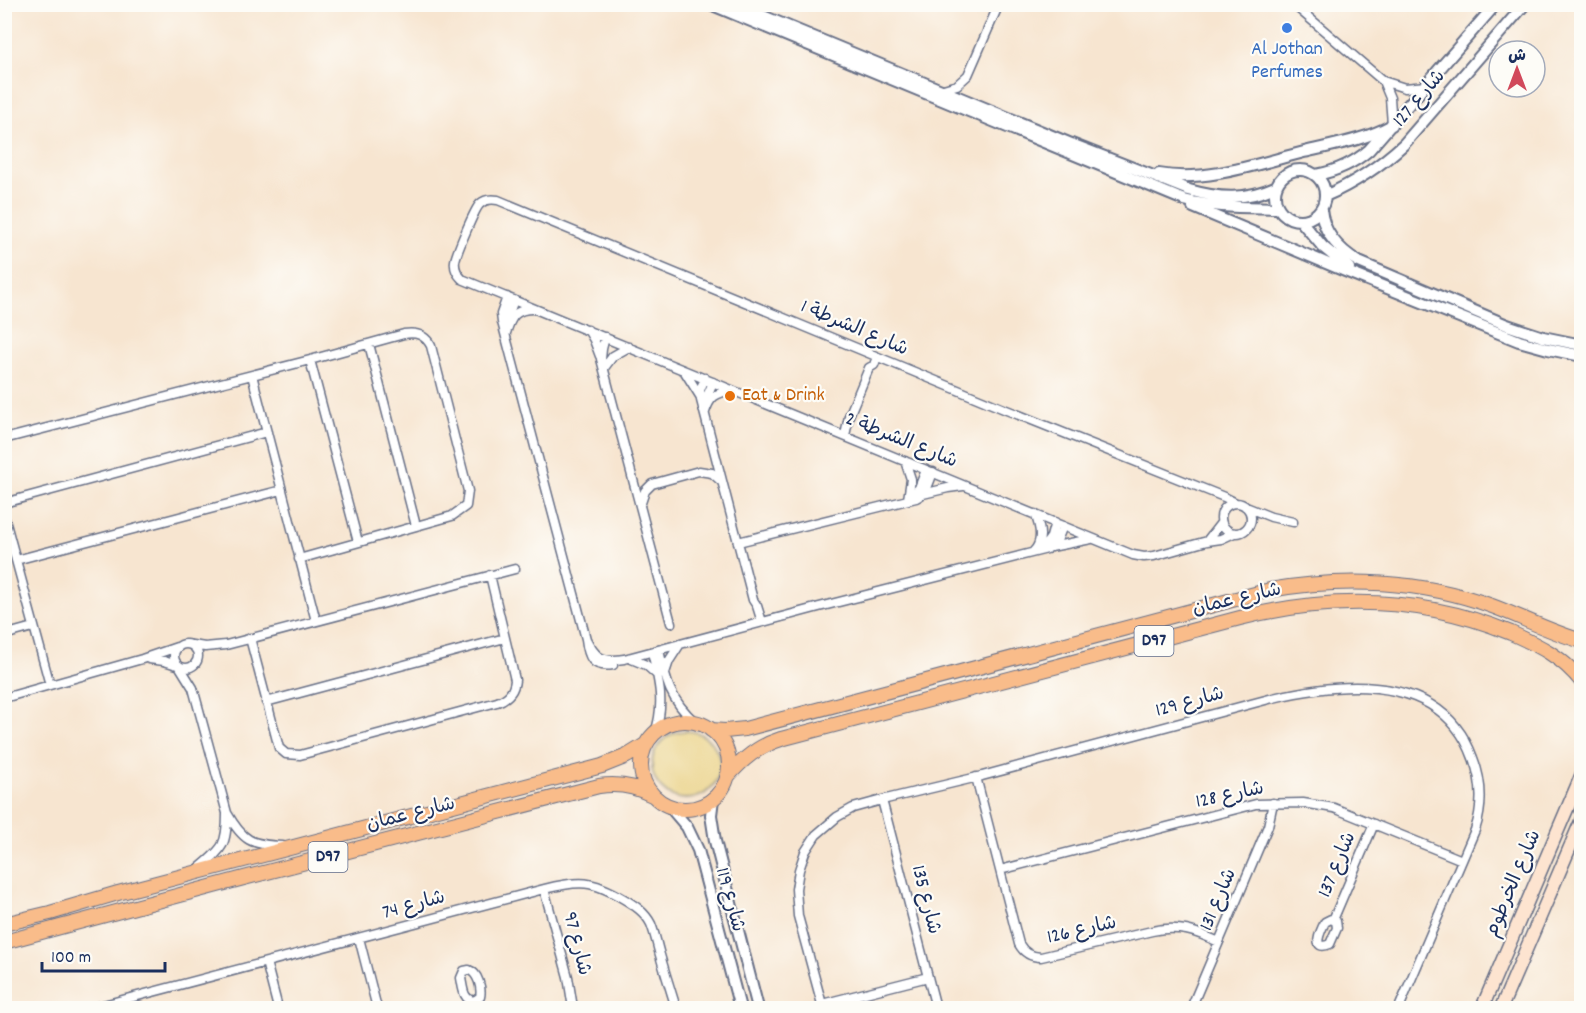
<svg xmlns="http://www.w3.org/2000/svg" width="1586" height="1013" font-family="Dekko,'Playpen Sans Arabic',sans-serif">
	<rect width="100%" height="100%" fill="#fdfcf7"/>
	<filter id="ink" filterUnits="userSpaceOnUse"><feTurbulence type="fractalNoise" baseFrequency=".0167" numOctaves="2"/><feDisplacementMap in="SourceGraphic" scale="12" xChannelSelector="R" yChannelSelector="G"/><feConvolveMatrix kernelMatrix="1 2 1 2 8 2 1 2 1" color-interpolation-filters="sRGB"/></filter>
	<filter id="wash" filterUnits="userSpaceOnUse"><feTurbulence type="fractalNoise" baseFrequency=".008" numOctaves="4" result="noise"/><feDisplacementMap in="SourceGraphic" scale="24" xChannelSelector="R" yChannelSelector="G"/><feGaussianBlur stdDeviation="1.35" result="paint"/><feColorMatrix in="noise" values="0 0 0 0 0 0 0 0 0 0 0 0 0 0 0 0 0 1.4 0 .05"/><feComposite in="paint" operator="in"/></filter>
	<g filter="url(#wash)">
		<rect width="100%" height="100%" fill="#f7e5d0"/>
		<path fill="#eeda9e" stroke="#84847e" stroke-width="1.5" d="M652 765a34 34 0 1 1 68 0a34 34 0 1 1-68 0Z"/>
	</g>
	<g filter="url(#ink)">
		<g fill="none" stroke-linecap="round" stroke-linejoin="round">
			<defs>
				<path id="minor" d="M1293,4l90,77 22,7 21,-2
					M1383,81l7,17 2,26
					M940,90l17,-5 11,-10 31,-71
					M507,297l-6,17 1,8 84,317c2,18 6,29 27,26
					M505,323l9,-23
					M588,330l6,10 6,16
					M506,333c5,-16 9,-24 27,-24
					M605,337l-3,12 -1,10 70,264
					M369,344l47,182
					M310,360l48,182
					M604,368l9,-12 16,-9
					M685,372l15,24
					M252,375l64,246
					M705,378l-5,12 1,10 52,200 4,6 5,16
					M703,406l10,-24
					M705,412c5,-15 10,-19 27,-22
					M845,436l4,-20 20,-48 5,-3 3,-8
					M4,439l306,-79 94,-26c12,-2 21,0 27,12l37,145 -2,15 -14,10 -153,43
					M905,461l6,18 -3,20
					M923,494l25,-6 15,-2
					M909,498l10,-10 7,-18
					M4,503l263,-71
					M641,503l4,-12 7,-7 47,-13 13,2 10,9
					M1221 518a15 15 0 1 1 30 0a15 15 0 1 1-30 0Z
					M1246,507l25,10 22,5
					M4,516l46,169
					M1234,533l-13,6 -14,2 -53,15 -10,1 -11,-2 -671,-276c-5,-5 -8,-11 -7,-18 1,-7 20,-53 25,-57 5,-5 12,-5 18,-4l506,209 220,88 12,6
					M1207,541l14,-18
					M738,542l178,-44c11,-5 13,-15 17,-26
					M1051,547l40,-8
					M1043,548l8,-11 4,-15
					M1033,552c11,-10 7,-26 2,-38
					M16,560l266,-70
					M4,635l29,-8
					M250,638l29,110 7,6 14,1 197,-53c11,-4 17,-10 18,-22l-25,-105
					M586,639c10,20 16,23 38,20l195,-52 228,-58 9,-6 7,-17
					M174 656a12 12 0 1 1 24 0a12 12 0 1 1-24 0Z
					M192,645l13,2 21,-2 289,-76
					M659,650c7,32 11,50 37,73
					M652,652c7,29 13,52 3,81
					M629,658l17,7 10,9
					M149,659l15,2 13,4
					M180,667l13,21 34,125c16,28 24,32 56,33
					M665,673l4,-12 11,-17
					M4,698l138,-39 35,-12
					M266,702l239,-64
					M976,777l43,167c5,9 12,13 22,13l111,-26c27,-6 43,0 67,11
					M882,800l54,208
					M197,870c25,-21 30,-23 30,-56
					M1000,870l256,-66 47,-1 31,5 128,52
					M544,889l24,88 5,31
					M1331,919l5,2 1,7 -7,16c-20,8 -9,-14 -5,-22z
					M1333,920l41,-96
					M359,938l18,70
					M266,962l12,46
					M469,970c9,3 13,18 11,27l-6,4c-11,-1 -11,-13 -13,-23l3,-7z
					M822,1004l106,-27
					M92,1008l452,-119c36,-9 48,-9 80,10 10,6 21,13 27,25 4,10 6,21 9,31 5,18 11,36 16,53
					M823,1008l-25,-92 -2,-27 3,-19 6,-18 11,-17 21,-18 16,-9 29,-8 100,-24 291,-78c72,-17 169,-25 200,60 9,23 10,48 2,72l-76,178
					M1191,1008l77,-182 5,-23"/>
				<path id="tertiary" d="M710,4l474,196c31,8 62,7 94,8
					M734,4l335,139 120,47c31,9 57,10 86,-3
					M1275 195a25 25 0 1 1 50 0a25 25 0 1 1-50 0Z
					M1159,174c46,9 101,-11 145,-22 29,-7 61,-12 88,-27
					M1316,175c21,-4 37,-11 53,-25l127,-146
					M1325,196c30,-13 55,-30 79,-52l121,-140
					M1193,207l152,64 174,70 29,8 34,7
					M1321,209c2,24 18,41 38,53l148,63 36,12 39,8
					M1300,220l23,27 26,21
					M713,799l-2,16 4,26 43,167
					M670,807l17,20 11,23 42,158"/>
				<path id="secondary" d="M1482,1008l100,-234
					M1501,1008l81,-189"/>
				<path id="primary" d="M641 765a44 44 0 1 1 88 0a44 44 0 1 1-88 0Z
					M711,730l14,1 20,-2 525,-139c73,-13 151,-10 222,16 30,11 58,26 90,35
					M727,777c16,-18 31,-31 54,-38l459,-121c92,-23 182,-22 271,15 27,12 52,24 71,49
					M4,924l46,-11 68,-20 484,-127 25,-10 18,-11
					M4,942l236,-63 359,-93c19,-3 36,0 53,9"/>
			</defs>
			<use href="#minor" stroke="#686f86" stroke-width="11"/>
			<use href="#tertiary" stroke="#686f86" stroke-width="14"/>
			<use href="#secondary" stroke="#686f86" stroke-width="15"/>
			<use href="#primary" stroke="#686f86" stroke-width="16"/>
			<use href="#minor" stroke="#fff" stroke-width="8"/>
			<use href="#tertiary" stroke="#fff" stroke-width="10"/>
			<use href="#secondary" stroke="#fde4d0" stroke-width="12"/>
			<use href="#primary" stroke="#f9bc8a" stroke-width="14"/>
		</g>
	</g>
	<circle fill="#3f7fe0" stroke="#fdfcf7" stroke-width="2" cx="1287" cy="28" r="6"/>
	<circle fill="#e8710a" stroke="#fdfcf7" stroke-width="2" cx="730" cy="396" r="6"/>
	<g text-anchor="middle" dominant-baseline="central" stroke-width="4.5" stroke-linejoin="round" paint-order="stroke">
		<g fill="#fdfcf7" stroke="#5f6c8c" stroke-width="1.5">
			<rect x="1134.5" y="626" width="39" height="30" rx="4.5"/>
			<rect x="308.5" y="842" width="39" height="30" rx="4.5"/>
		</g>
		<g font-size="18" font-weight="bold" fill="#1b2f5e">
			<text x="1154" y="641">D97</text>
			<text x="328" y="857">D97</text>
		</g>
		<g font-size="20" fill="#366cbe" stroke="#fdfcf7">
			<text x="1287" y="50">Al Jothan<tspan x="1287" dy="23">Perfumes</tspan></text>
		</g>
		<g font-size="20" fill="#1b2f5e" stroke="#fdfcf7">
			<text transform="translate(1420 99) rotate(-49)">شارع 127</text>
			<text transform="translate(854 329) rotate(23)">شارع الشرطة 1</text>
			<text transform="translate(901 441) rotate(22)">شارع الشرطة 2</text>
			<text transform="translate(1237 600) rotate(-13)">شارع عمان</text>
			<text transform="translate(1190 703) rotate(-15)">شارع 129</text>
			<text transform="translate(1230 796) rotate(-12)">شارع 128</text>
			<text transform="translate(411 815) rotate(-14)">شارع عمان</text>
			<text transform="translate(1338 865) rotate(-67)">شارع 137</text>
			<text transform="translate(1514 884) rotate(-67)">شارع الخرطوم</text>
			<text transform="translate(729 900) rotate(75)">شارع 119</text>
			<text transform="translate(925 900) rotate(76)">شارع 135</text>
			<text transform="translate(1219 900) rotate(-67)">شارع 131</text>
			<text transform="translate(414 906) rotate(-15)">شارع 74</text>
			<text transform="translate(1082 931) rotate(-13)">شارع 126</text>
			<text transform="translate(576 944) rotate(76)">شارع 97</text>
		</g>
		<g font-size="20" fill="#c56008" stroke="#fdfcf7" text-anchor="start">
			<text x="742" y="396">Eat &amp; Drink</text>
		</g>
	</g>
	<rect width="1586" height="1013" fill="none" stroke="#fdfcf7" stroke-width="24"/>
	<g transform="translate(1517 69)"><circle r="28" fill="#fdfcf7" stroke="#a3aaba" stroke-width="1.5"/>
	<path d="M0-4.5L10 22L0 15L-10 22Z" fill="#d1495b"/>
	<text y="-9" font-size="16" font-weight="bold" text-anchor="middle" fill="#1b2f5e">ش</text>
	</g>
	<path d="M42 962v9h123v-9" fill="none" stroke="#1b2f5e" stroke-width="3"/>
	<text x="51" y="962" font-size="18" fill="#1b2f5e" stroke="#fdfcf7" stroke-width="4.5" paint-order="stroke">100 m</text>
</svg>
